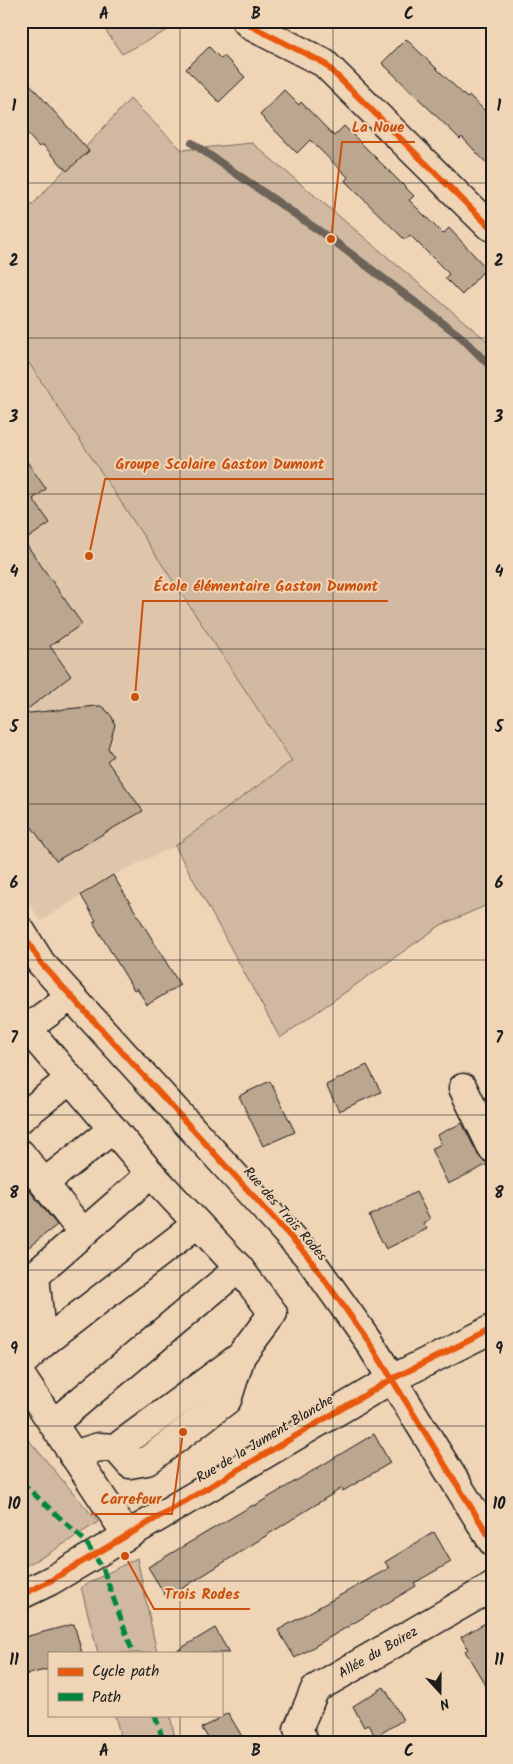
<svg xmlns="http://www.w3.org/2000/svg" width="513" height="1764" font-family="Kalam,sans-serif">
	<rect width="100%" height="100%" fill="#efd4b6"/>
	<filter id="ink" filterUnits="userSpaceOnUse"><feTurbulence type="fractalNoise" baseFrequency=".02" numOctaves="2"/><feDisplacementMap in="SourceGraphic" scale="10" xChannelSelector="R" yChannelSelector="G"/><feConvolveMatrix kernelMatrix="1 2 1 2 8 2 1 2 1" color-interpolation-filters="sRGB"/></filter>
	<g filter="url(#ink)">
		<path fill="#dfc6ab" d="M21,351l271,411 -117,84 -62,29 -72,46 -20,-29z"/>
		<path fill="#d0b9a0" stroke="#766a5e" d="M99,21h86l-63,33z
			M130,99l52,51 70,-7 240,202v558l-51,22 -161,113 -105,-192 117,-85 -271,-410v-134z
			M21,1431l77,91 -50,32 -27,14z
			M137,1558l20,95h-59l-17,-66z
			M115,1715h55l6,28h-54z"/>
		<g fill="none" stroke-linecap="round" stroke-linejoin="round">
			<path stroke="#6e6358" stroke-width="8" d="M192,143l139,96 129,97 32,32"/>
		</g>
		<path fill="#bba690" stroke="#1c1c1c" d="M406,39l61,59 3,-2 22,22v51l-30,-32 -2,2 -78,-76z
			M209,47l12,12 3,-3 21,21 -26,25 -33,-33z
			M21,74l68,77 -22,20 -24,-26 -4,2 -18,-20z
			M284,90l15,15 2,-3 33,34 10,-10 70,70 -5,4 34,34 6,-6 37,40 -24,27 -17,-17 4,-4 -39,-39 -5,5 -60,-59 3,-4 -38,-37 -13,13 -37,-38z
			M21,453l25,36 -13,10 17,24 -26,18 58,83 -32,22 21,30 -50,38 74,-8h6l6,5 5,6 3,8 -7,23 5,8 -6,5 36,50 -87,50 -35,-49z
			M113,875l67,110 -33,20 -10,-17 -3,2 -41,-68 3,-1 -15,-26z
			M367,1065l14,27 -42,19 -13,-26z
			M270,1081l25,51 -32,14 -24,-50z
			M462,1123l16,32 5,6 7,2 -42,21 -17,-35 10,-5 -4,-9z
			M21,1180l36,45 -36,28z
			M416,1192l14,27 -7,4 4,6 -41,20 -17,-33z
			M374,1434l16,29 -47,28 -1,-3 -175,110 -19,-31 105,-62 1,1z
			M434,1532l17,30 -37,21 2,3 -121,72 -17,-28 111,-62 -4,-6z
			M492,1619v77l-27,-45 3,-2 -7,-12z
			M74,1624l8,29h-33v16l-28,7v-38z
			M215,1628l14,25h-56z
			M384,1687l19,33 -28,17 -6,-13 -5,3 -11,-21z
			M228,1713l18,30h-35l-9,-15z"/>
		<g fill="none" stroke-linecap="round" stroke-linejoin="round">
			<defs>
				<g id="minor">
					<path d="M246,21l5,5 73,37 164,162 4,2"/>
					<path d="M21,931l20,32 266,292 62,87 123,199"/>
					<path d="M27,1028l124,146 88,94"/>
					<path d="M21,1033l50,-37"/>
					<path d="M463,1088l29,60"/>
					<path d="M21,1118l49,-39"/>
					<path d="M21,1154l62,79 -48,42 7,69 -21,20"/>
					<path d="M44,1183l69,-54"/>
					<path d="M83,1233l68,-59"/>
					<path d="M42,1344l155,-120"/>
					<path d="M21,1376l106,159"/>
					<path d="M53,1424l186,-156 34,45 -32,43 -125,92 -17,-1 -26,8"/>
					<path d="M116,1448l14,16 17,-3 80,-61 14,-44"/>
					<path d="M21,1595l29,-14 342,-202 100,-50"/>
					<path id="s1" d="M305,1743l-7,-14 17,-40 177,-102"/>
				</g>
			</defs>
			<use href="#minor" stroke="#1c1c1c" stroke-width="31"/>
			<use href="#minor" stroke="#efd4b6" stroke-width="28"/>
			<path stroke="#00873e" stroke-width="5" stroke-dasharray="10 5" stroke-linecap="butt" d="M21,1482l64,59 18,28 30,84
				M155,1715l9,28"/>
			<defs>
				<path id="cycleway" d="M246,21l5,5 73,37 164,162 4,2
					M21,931l20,32 266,292 62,87 123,199
					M21,1595l29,-14 342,-202 100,-50"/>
			</defs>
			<use href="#cycleway" stroke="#efd4b6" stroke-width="9"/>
			<use href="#cycleway" stroke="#e8590c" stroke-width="6"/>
		</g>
	</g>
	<path fill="none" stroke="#1c1c1c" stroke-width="1" stroke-opacity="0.55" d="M180,21v1632M333,21v1722M21,183h471M21,338h471M21,494h471M21,649h471M21,804h471M21,960h471M21,1115h471M21,1270h471M21,1426h471M21,1581h471M180,1715v28"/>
	<g text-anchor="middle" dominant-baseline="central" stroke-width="4" stroke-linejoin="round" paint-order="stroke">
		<g font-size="14" fill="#1c1c1c" stroke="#efd4b6">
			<text transform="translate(285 1214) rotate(49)">Rue des Trois Rodes</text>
			<text transform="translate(265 1439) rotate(-31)">Rue de la Jument Blanche</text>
			<text stroke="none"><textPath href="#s1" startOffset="132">Allée du Boirez</textPath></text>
		</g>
	</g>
	<path fill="none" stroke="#c9500e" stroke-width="2" d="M331 239L342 142H415M89 556L105 479H334M135 697L143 601H388M183 1432L172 1514H91M125 1556L154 1609H250"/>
	<g fill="#c9500e" stroke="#efd4b6" stroke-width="2">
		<circle cx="331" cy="239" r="5"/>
		<circle cx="89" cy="556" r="5"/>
		<circle cx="135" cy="697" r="5"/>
		<circle cx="183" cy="1432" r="5"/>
		<circle cx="125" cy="1556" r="5"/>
	</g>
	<g font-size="15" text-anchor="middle" font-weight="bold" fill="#c9500e" stroke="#efd4b6" stroke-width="4" stroke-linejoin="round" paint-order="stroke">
		<text x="378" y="132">La Noue</text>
		<text x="220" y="469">Groupe Scolaire Gaston Dumont</text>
		<text x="266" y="591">École élémentaire Gaston Dumont</text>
		<text x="131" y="1504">Carrefour</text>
		<text x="202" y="1599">Trois Rodes</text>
	</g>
	<rect width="513" height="1764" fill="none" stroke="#efd4b6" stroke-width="55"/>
	<rect x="48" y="1652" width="175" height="65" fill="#efd4b6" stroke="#9b8a78"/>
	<rect x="58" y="1668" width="25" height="8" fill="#e8590c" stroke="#9b8a78"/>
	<text x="92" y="1676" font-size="15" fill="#1c1c1c">Cycle path</text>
	<rect x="58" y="1693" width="25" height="8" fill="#00873e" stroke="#9b8a78"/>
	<text x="92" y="1702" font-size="15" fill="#1c1c1c">Path</text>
	<g transform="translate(440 1692) rotate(159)" stroke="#efd4b6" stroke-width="4" paint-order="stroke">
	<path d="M0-4L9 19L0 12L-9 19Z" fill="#1c1c1c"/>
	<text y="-8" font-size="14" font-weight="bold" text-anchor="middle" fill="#1c1c1c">N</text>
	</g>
	<rect x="28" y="28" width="458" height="1708" fill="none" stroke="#1c1c1c" stroke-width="2"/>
	<g font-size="16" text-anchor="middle" font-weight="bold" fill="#1c1c1c">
		<text x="104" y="19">A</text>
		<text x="256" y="19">B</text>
		<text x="409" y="19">C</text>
		<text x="14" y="111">1</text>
		<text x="499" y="111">1</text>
		<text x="14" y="266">2</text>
		<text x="499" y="266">2</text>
		<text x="14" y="422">3</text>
		<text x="499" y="422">3</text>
		<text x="14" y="577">4</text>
		<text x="499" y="577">4</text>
		<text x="14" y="732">5</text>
		<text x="499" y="732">5</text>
		<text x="14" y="888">6</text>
		<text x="499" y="888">6</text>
		<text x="14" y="1043">7</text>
		<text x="499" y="1043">7</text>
		<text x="14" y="1198">8</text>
		<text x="499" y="1198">8</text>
		<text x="14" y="1354">9</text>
		<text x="499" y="1354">9</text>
		<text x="14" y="1509">10</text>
		<text x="499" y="1509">10</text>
		<text x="14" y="1665">11</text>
		<text x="499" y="1665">11</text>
		<text x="104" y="1756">A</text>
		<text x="256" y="1756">B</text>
		<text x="409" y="1756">C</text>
	</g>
</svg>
